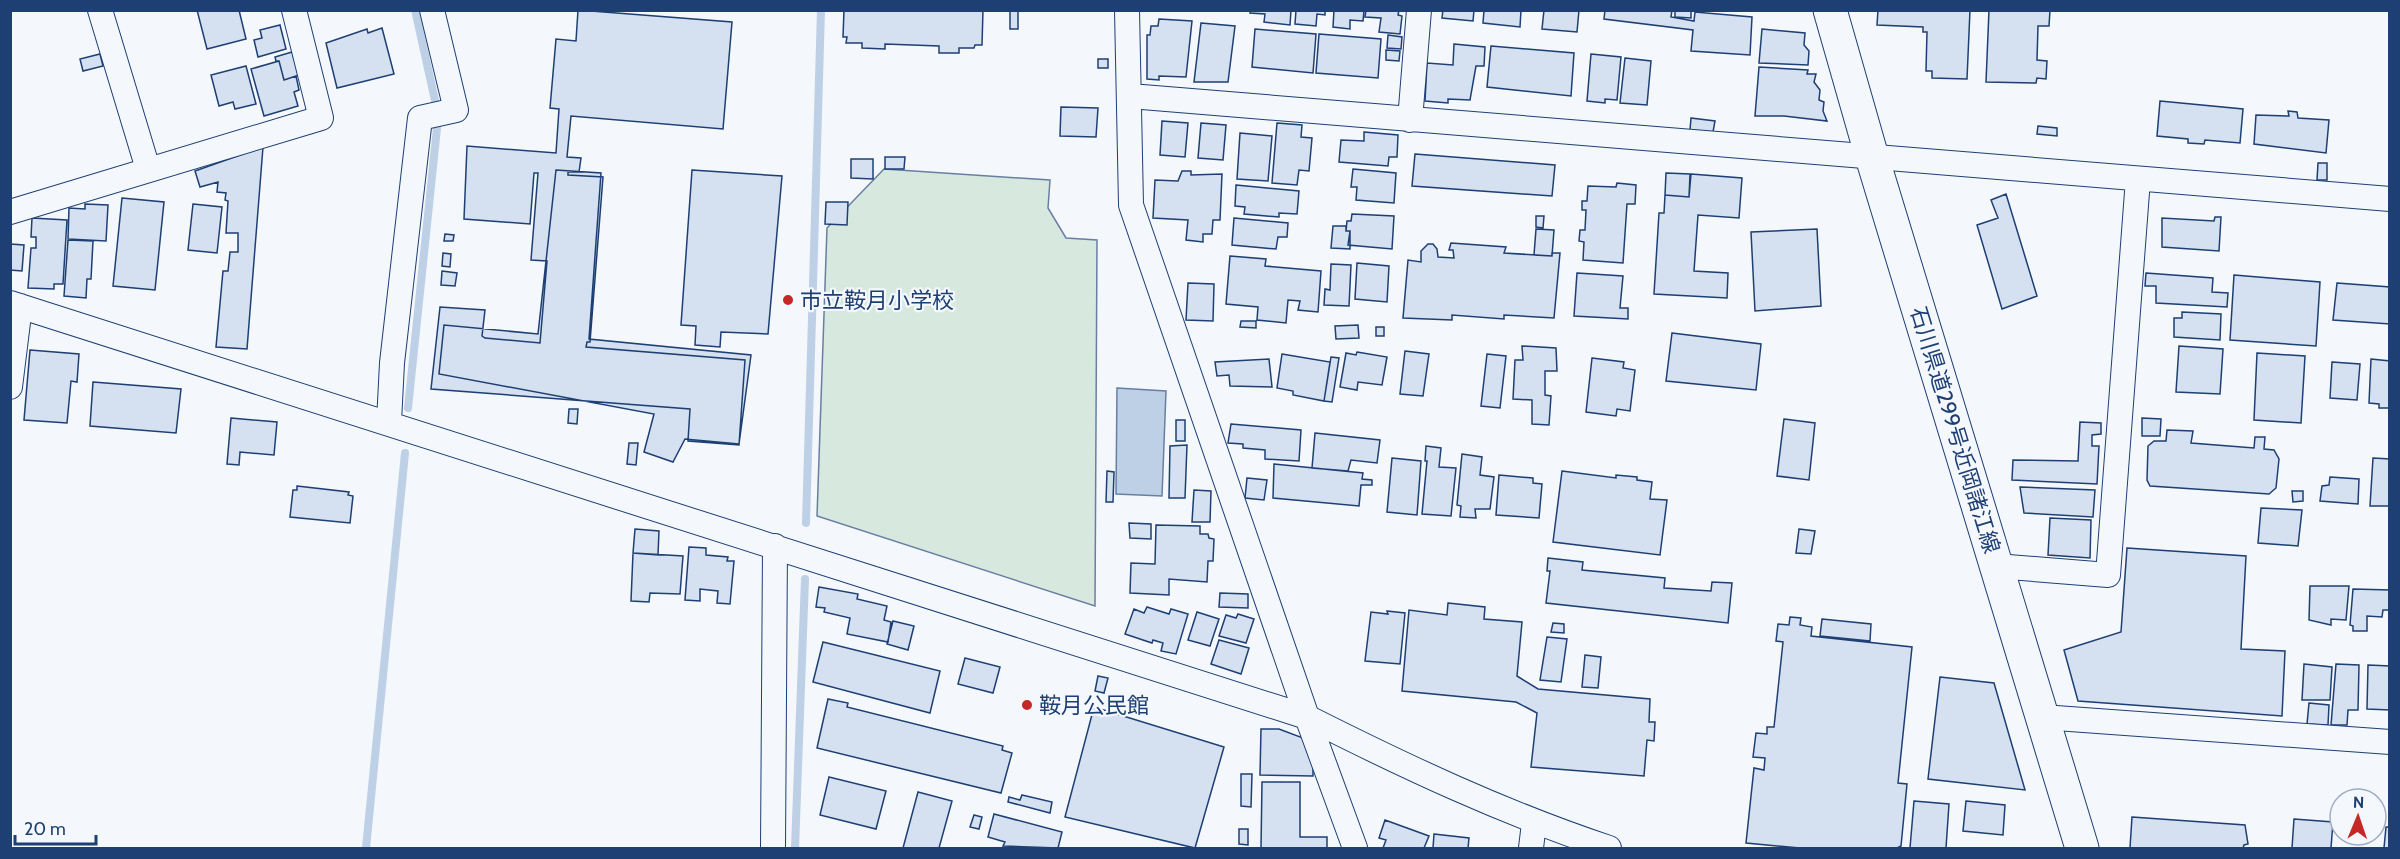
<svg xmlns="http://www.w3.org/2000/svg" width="2400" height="859" font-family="Cabin,'Noto Sans JP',sans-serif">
	<rect width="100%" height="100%" fill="#f4f7fb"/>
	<path fill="#d7e8df" stroke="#687fa3" stroke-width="1.5" d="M884,169l166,11 -2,28 18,30 31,2 -2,366 -278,-90 10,-288z"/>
	<path fill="#bed0e5" stroke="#687fa3" stroke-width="1.5" d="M1117,388l49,3 -4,105 -46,-2z"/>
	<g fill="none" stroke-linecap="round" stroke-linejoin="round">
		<path stroke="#bed0e5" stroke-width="8" d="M415,10l21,95
			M408,408l29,-280
			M806,523l15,-513
			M366,848l39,-395
			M795,848l10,-269"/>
	</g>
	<path fill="#d5e0f0" stroke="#1d3f73" stroke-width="1.5" d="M197,10h42l7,29 -39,10z
		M578,10l154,12 -9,107 -152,-13 -4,41 14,1 -2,14h-11v3l35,2 -13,165h-3l-1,5 159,13 -6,85 -51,-4 2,-32 -259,-20 9,-82 45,3 -3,26 3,2 55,5 7,-82 -16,-1 7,-87h-4l-4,51 -66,-5 3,-73 89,7 3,-44 -9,-1 6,-69 20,2z
		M844,10h139l-1,35h-7l-1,3h-15v5h-20v-7l-54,-2v5l-23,-1v-5h-16l1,-6h-4z
		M1010,10h8v19h-8z
		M1251,10h40l-1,15 -26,-3 1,-8 -15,-1z
		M1296,10h29v5l-8,-1 -1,12 -21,-2z
		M1334,10h30l-1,11 -13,-1v9l-17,-2z
		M1366,10h33l-1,5 4,1 -2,18 -21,-2 2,-14 -16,-1z
		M1443,10h31l-1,11 -31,-3z
		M1484,10h37l-1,17 -37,-4z
		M1544,10h35l-2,22 -35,-3z
		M1605,10h67l-1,7 23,4 1,-9 57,5 -2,38 -59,-4 2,-21 -89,-11z
		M1675,10h16v8l-16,-1z
		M1878,10h92l-3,69 -35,-1v-7h-6l1,-39h-4v-5l-46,-2z
		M1989,10h61l-1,16h-11l-1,34 10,1 -1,18 -9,-1 -1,5 -50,-1z
		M1159,19l33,2 -6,56 -27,-1v4l-12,-1v-44h3l1,-9h7z
		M1201,23l34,3 -7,56h-34z
		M280,25l6,24 -28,8 -4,-17 8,-2 -2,-8z
		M382,28l12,46 -57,14 -11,-45 41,-14 1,4z
		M1255,29l61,5 -3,39 -61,-6z
		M1762,29l43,4 -1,12 5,6 -1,14 -49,-2z
		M1319,34l62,5 -3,39 -62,-5z
		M1388,35l14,2 -1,12 -14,-1z
		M1454,44l31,3 -1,19h-8l-6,34 -22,-1v4l-23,-2 2,-38 26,2z
		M1491,46l83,7 -3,43 -84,-9z
		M1386,50l14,1 -1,10 -13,-1z
		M292,52l7,23 -15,5 -5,-19h-3l-1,-4z
		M100,54l3,12 -20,5 -3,-12z
		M1591,54l30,3 -4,43 -12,-1v4l-18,-2z
		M1625,58l26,3 -4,44 -27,-2z
		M1098,59h10v9h-10z
		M279,61l5,19 12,-4 3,14 -5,2 4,14 -34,10 -13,-47z
		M246,66l10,38 -21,5 -2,-7 -14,4 -8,-31z
		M1759,67l49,3 -1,4h9l-2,8 6,8 -1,10 5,2 -1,9 4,10 -43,-5h-29z
		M2160,101l83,8 -3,34 -35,-3 -1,4 -16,-1v-4l-31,-3z
		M1061,107l37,1 -2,29 -36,-1z
		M2288,111l9,1 1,6 31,2 -3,33 -72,-9 2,-29 33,1z
		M1691,118l24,3 -2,11 -23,-2z
		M1162,121l26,2 -3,34 -25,-2z
		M1201,123l25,2 -3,35 -25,-2z
		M1277,123l25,2 -1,12 11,1 -3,33 -10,-1 -2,15 -25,-2z
		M2038,126l19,2v8l-20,-2z
		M1364,132l34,3 -1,22h-8l-1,9 -49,-4 2,-22 23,1z
		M1240,133l32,3 -4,45 -31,-2z
		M263,147l-16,202 -31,-2 7,-76h5l2,-19h8v-19h-12l2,-32 -3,-1 1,-7 -9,-1 1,-10 -18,5 -5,-16z
		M1415,154l140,11 -3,31 -140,-10z
		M885,157h20l-1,12h-19z
		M851,159h22v20l-22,-1z
		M2318,163h9v17h-10z
		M1353,169l43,4 -2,30 -38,-3 1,-13h-6z
		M556,170l45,3 -12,166 162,16 -12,89 -54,-5 -12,23 -29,-10 10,-38 -215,-40 5,-49 94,9z
		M692,170l90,6 -14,158 -47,-2 -1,15 -25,-2 1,-19 -15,-1z
		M1182,171h9v4l31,-1 -2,46h-7l-1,14h-9v8l-17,-2 2,-20 -35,-2 2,-38 23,1z
		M1666,173l24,1 -1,23 -24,-2z
		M1691,174l51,4 -3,40 -41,-3 -4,56 34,2 -1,25 -73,-4 5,-81h5l1,-18 24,2z
		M1617,183l19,2 -1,19h-8l-4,59 -40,-3 1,-18 -5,-1 1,-11h5l1,-20h-4v-9h5l1,-15 28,1z
		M1236,185l63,6 -2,23 -18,-1v4l-35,-3 1,-7 -10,-1z
		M2006,194l31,102 -35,13 -25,-84 21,-7 -7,-18z
		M122,198l42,4 -9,88 -42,-4z
		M826,202h22l-1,23 -22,-1z
		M85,204l23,1 -2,36 -38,-2 1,-31 16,1z
		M193,204l29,3 -5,46 -29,-3z
		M1352,214l42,2 -2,33 -44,-4 2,-14h-4l1,-10h4z
		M1536,216h8l-1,12 -7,-1z
		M2215,217h6l-2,34 -57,-4v-29l52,3z
		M32,218l35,2 -4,64h-9v5l-26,-1 3,-40h5v-11h-5z
		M1234,218l54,5 -1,14h-9l-2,12 -44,-4z
		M1333,226h13v5h4v18l-19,-1z
		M1536,229l18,1 -2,26 -18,-1z
		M1817,229l4,77 -66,5 -4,-79z
		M445,234l9,1 -1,6h-9z
		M68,240l25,1 -2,38h-4l-1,19 -22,-2z
		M1451,243l55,4 -2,6 48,3v-3h8l-6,65 -50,-3v4l-52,-4v5l-49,-2 5,-58 13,2v-11l7,-7h5l4,5 1,8 16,1 -1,-8h-4z
		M10,244l14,1 -2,26 -12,-1z
		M443,253l8,1 -1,13 -8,-1z
		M1230,256l36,3 -1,7 56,5 -3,41 -20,-2 2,-9 -12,-1 -2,23 -29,-3 1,-13 -32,-3z
		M1357,263l32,3 -2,36 -32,-3z
		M1331,264l20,1 -2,41 -25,-1 1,-16 5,1z
		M442,271l15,2 -2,13 -14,-1z
		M1577,273l46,3 -3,32h8v11l-54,-3z
		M2146,273l67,5 -1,14 16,1 -1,14 -71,-4v-17h-11z
		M2234,275l86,7 -4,64 -86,-6z
		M1188,283l26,1 -1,37 -27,-1z
		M2337,283l53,4v37l-57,-4z
		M2182,312l39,2 -1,26 -46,-3v-19h8z
		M1241,321h15v7l-16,-1z
		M1358,325l1,13 -23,1 -1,-13z
		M1376,327h8v9h-8z
		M1672,333l89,11 -5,46 -90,-9z
		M1522,346l34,2 1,23h-12v24l6,1 -2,29 -17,-1v-24l-19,-1 2,-39h8z
		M2179,346l44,3 -3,45 -44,-2z
		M30,350l49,4 -2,28 -6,-1 -4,42 -43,-3z
		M30,350l49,4 -2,28 -6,-1 -4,42 -43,-3z
		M1405,351l24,3 -6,42 -23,-2z
		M1357,352l30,5 -5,28 -24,-3 -1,8 -17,-3 6,-34 10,2z
		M2257,353l48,3 -4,67 -47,-3z
		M1282,354l48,8 -6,39 -31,-6v-4l-16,-3z
		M1487,354l19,2 -6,52 -19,-2z
		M1331,357l8,1 -7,44 -8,-1z
		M1592,358l32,4 -1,6 12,2 -5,41 -13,-2 -1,7 -30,-4z
		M1269,359l3,28 -42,-1 -1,-11 -12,1 -2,-14z
		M2371,359l19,2v47h-11v-4l-10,-1z
		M2332,362l28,2 -3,36 -27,-2z
		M93,382l88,7 -5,44 -86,-7z
		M569,409h9l-1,15 -9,-1z
		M231,418l46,4 -3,33 -34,-3 -1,13 -12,-1z
		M2142,418l19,1 -1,17h-18z
		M1784,419l31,4 -6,57 -32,-4z
		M1176,420h9v21h-9z
		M2080,422l21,1v11l-9,1v11h7l-2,38 -85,-4 1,-20 65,1z
		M1231,424l70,6 -2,31 -34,-2v-9l-22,-2v-4l-15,-1z
		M2167,430l26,1 -2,12 63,5 1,-11h10l-1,12 10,1 5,9 -3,29 -7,6 -119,-8 -3,-6 1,-34 6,-5h12z
		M1315,433l65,7 -3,23 -26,-3 -3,11 -36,-3z
		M629,443h9l-2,22 -9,-1z
		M1187,445l-2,53h-16l1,-52z
		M1426,446l15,2 -2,19 17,1 -5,48 -29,-2 5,-53h-2z
		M1462,454l20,3 -2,18 14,2 -4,32h-15l1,9 -16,-1 1,-11 -4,-1z
		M1392,458l29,3 -4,54 -30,-3z
		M2373,458l17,1v47h-20z
		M1274,464l89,9 -1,6 10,1v5h-11l-2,21 -86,-8z
		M1107,471l7,1 -1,30h-7z
		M1562,471l54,7v-3l21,2v3l15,2 -2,17 17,1 -7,55 -107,-13z
		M1499,475l34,3v5l9,1 -3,34 -43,-3z
		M2330,477l29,2 -1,25 -38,-3 2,-15 7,-1z
		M1247,478l20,2 -3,20 -19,-2z
		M297,486l52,6 -1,3 5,1 -3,27 -60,-6 3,-27h4z
		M2020,487l75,3 -2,27 -69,-4z
		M1194,490l17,1 -1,31h-18z
		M2292,491h11v10l-10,1z
		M2261,508l41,2 -4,36 -40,-3z
		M2050,518l41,2 -1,38 -42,-3z
		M1129,523l22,1v15l-21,-1z
		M1156,525l44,1v8h8l1,4 5,1 -1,22h-5l-1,21 -38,-3v16l-39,-2 1,-30 24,1z
		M635,529l24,2 -1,24 -25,-2z
		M1799,529l16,2 -4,23 -15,-1z
		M689,547l17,1v7l22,2 -1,4h7l-4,43 -13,-1 1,-12 -18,-2v12l-15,-1z
		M2127,548l119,8 -5,93 44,2 -3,65 -204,-15 -14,-51 57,-18z
		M633,553l50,3 -3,38 -30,-1 -1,9 -18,-1z
		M1548,558l35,4 -1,8 83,8 -1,10 47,3 1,-9 20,1 -4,40 -182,-20 4,-32h-3z
		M2310,586h39l-3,34 -15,-1v6l-22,-5z
		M819,587l39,7 -1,5 30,7 -3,14 7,2 -3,20 -41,-8 3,-16 -26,-6 1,-4 -9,-1z
		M2353,589l37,1 -1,20h-6l-1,7 -15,-1v15h-14v-5l-3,-1z
		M1220,593l28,1v14l-29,-1z
		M1448,603l37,4 -1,12 38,3 -5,54 21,13 112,10 -1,23h6l-1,19 -7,-1 -3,36 -113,-9 6,-54 -21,-11 -114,-11 7,-81 38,5z
		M1147,607l22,7 2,-5 17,5 -12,40 -15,-3 2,-8 -10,-3 -1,3 -27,-9 9,-25 10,4z
		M1387,611l18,2 -5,51 -35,-3 6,-49 17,2z
		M1197,612l22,7 -9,27 -22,-6z
		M1238,614l16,5 -8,24 -27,-7 7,-21 10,3z
		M1790,617l11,1 -1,7 12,2 -1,9 101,11 -14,136 9,1 -6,62 -4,2h-97l-54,-5 8,-75 10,2 1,-12 -12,-1 3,-24 11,1v-7h7l9,-85 -7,-1 2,-17 11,1z
		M1822,619l49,5 -1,17 -50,-5z
		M893,621l21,5 -6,24 -21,-6z
		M1553,623l11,1v9l-13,-1z
		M1547,637l20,2 -6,43 -21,-2z
		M1219,640l30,8 -8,26 -30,-10z
		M823,642l117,29 -10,42 -117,-31z
		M1585,655l16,2 -3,31 -16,-1z
		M965,658l35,9 -7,26 -35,-9z
		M2304,664l28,3 -2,33h-28z
		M2336,664l23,1 -1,45h-10l-1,15h-16z
		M2368,665l22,1v44l-23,-1z
		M1098,676l10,2 -4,15 -9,-2z
		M1940,677l54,6 31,107 -97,-11z
		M828,699l20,4 -1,4 156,39 -1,4 10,3 -11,40 -184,-45z
		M2309,703l20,2 -1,20 -21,-1z
		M1094,707l130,40 -29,101 -130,-31z
		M1261,729h18l24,9 10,25v13l-53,-1z
		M1241,774h11l-1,33 -10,-1z
		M829,777l57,14 -10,38 -56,-14z
		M1262,782h38v55h27v11h-66z
		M918,792l34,9 -13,47h-36z
		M1022,795l30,7 -2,11 -42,-11 1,-5 11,3z
		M1914,801l35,3 -3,44h-36z
		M1966,801l39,4 -2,30 -40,-4z
		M994,814l68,18 -4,16 -55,-2 2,-4 -17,-5z
		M974,815l8,2 -3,12 -9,-2z
		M2132,817l113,8 3,19 -4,1 -1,3h-113z
		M2294,819l39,3 -2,26h-39z
		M1385,820l44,16 -5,12h-41l3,-8 -7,-2z
		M2386,827h4v21h-6z
		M1239,829h9v16l-9,-1z
		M1434,834l35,4 -1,10h-35z"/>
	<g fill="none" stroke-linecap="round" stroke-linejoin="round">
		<defs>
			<path id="street" d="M100,10l48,159
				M1127,10l4,195 176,512 48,131
				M1130,96l1260,103
				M1410,120l9,-110
				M10,212l311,-94 -27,-108
				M10,303l1297,414c99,50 197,96 302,131
				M10,387l10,-81
				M389,422l3,-59 28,-245 36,-8 -24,-100
				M1996,566l112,9 30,-396
				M2042,717l348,25
				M773,848l2,-302
				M1531,848l3,-25"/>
			<path id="secondary" d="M1830,10l42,147 210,691"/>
		</defs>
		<use href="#street" stroke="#1d3f73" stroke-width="26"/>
		<use href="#secondary" stroke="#1d3f73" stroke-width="35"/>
		<use href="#street" stroke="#f4f7fb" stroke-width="24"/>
		<use href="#secondary" stroke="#f4f7fb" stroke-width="33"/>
	</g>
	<g fill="#c62828" stroke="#f4f7fb" stroke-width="2">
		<circle cx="788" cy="300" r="6"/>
		<circle cx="1027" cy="705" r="6"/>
	</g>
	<g text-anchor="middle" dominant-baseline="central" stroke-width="4.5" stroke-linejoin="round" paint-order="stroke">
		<g font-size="22" fill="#1d3f73" stroke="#f4f7fb" text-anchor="start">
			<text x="800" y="300">市立鞍月小学校</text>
			<text x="1039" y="705">鞍月公民館</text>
		</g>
		<g font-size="22" fill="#1d3f73" stroke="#f4f7fb">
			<text transform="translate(1955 430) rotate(73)">石川県道299号近岡諸江線</text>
		</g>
	</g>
	<rect width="2400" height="859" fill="none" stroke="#1d3f73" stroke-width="24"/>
	<g transform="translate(2358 817) rotate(2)"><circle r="28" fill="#f4f7fb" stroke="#9eadc5" stroke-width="1.5"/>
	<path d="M0-4.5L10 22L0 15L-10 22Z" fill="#c62828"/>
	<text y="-9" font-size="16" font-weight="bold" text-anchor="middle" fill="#1d3f73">N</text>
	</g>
	<path d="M15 835v9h81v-9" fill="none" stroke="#1d3f73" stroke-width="3"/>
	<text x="24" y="835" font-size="18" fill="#1d3f73" stroke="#f4f7fb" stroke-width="4.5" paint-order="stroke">20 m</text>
</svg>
